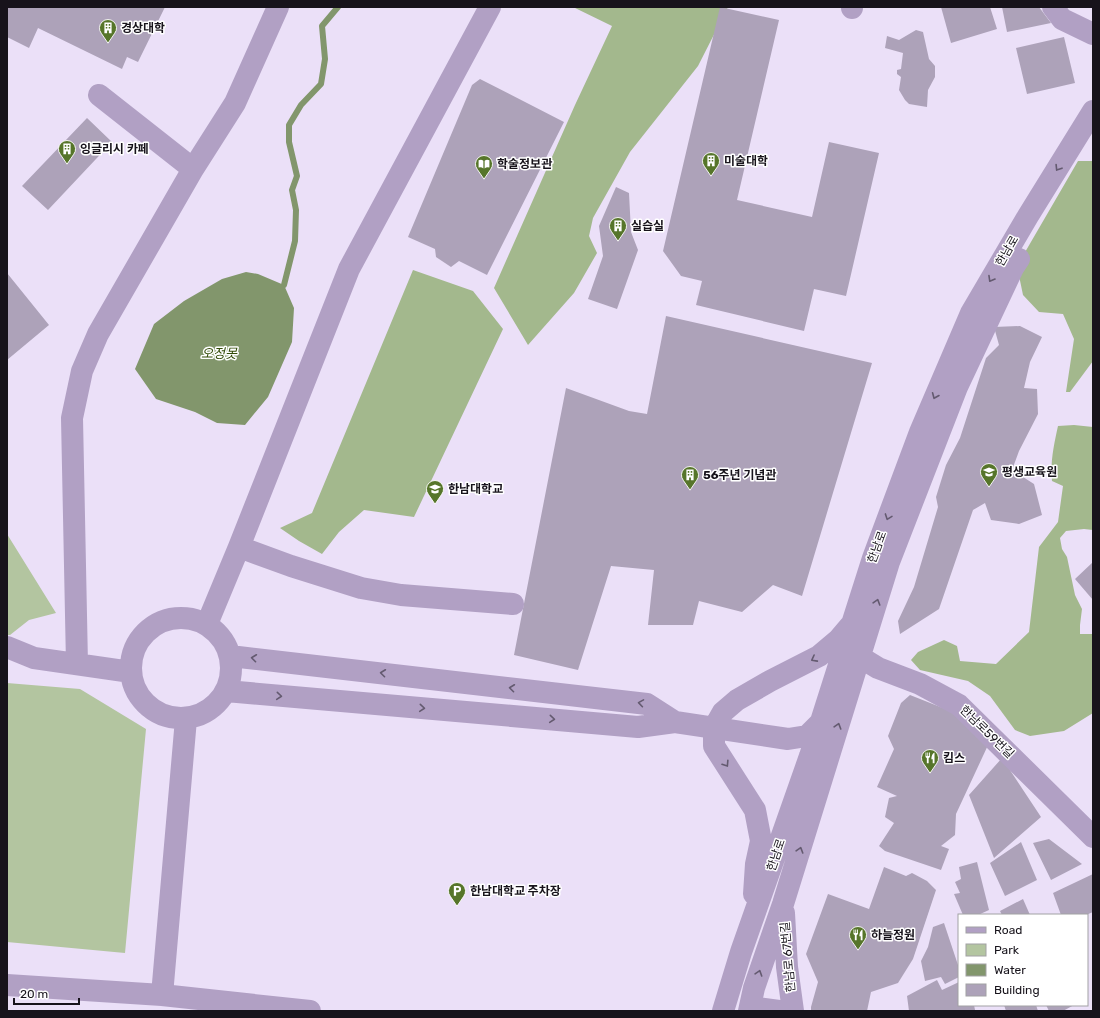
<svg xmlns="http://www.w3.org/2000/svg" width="1100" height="1018" font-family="Rubik,'Noto Sans KR',sans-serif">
	<rect width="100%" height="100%" fill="#ebe0f8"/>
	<path fill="#b3c5a0" d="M7,534l49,79 -27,7 -19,15h-3z
		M7,683l73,6 66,40 -21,224 -118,-11z"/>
	<path fill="#a3b88d" d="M573,7h155l-30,59 -68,86 -37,66 -4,18 8,17 -23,40 -46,52 -34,-57 81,-183 37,-79z
		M1078,161h15v200l-23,31h-4l8,-53 -11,-25 -24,-2 -16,-17 -6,-29z
		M413,270l60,21 30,38 -89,188 -50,-7 -25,22 -17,22 -23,-13 -19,-13 32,-15z
		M1074,425l19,2v103l-9,-1 -18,2 -6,7 2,11 5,8 8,38 7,14 -2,16v9h13v79l-29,18 -34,5 -15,-6 -25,-34 -22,-15 -48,-11 -9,-10 7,-8 26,-12 13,6 3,15 36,3 33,-32 10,-85 19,-25 5,-36 -11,-5c-2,-18 2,-37 6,-55z"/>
	<path fill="#82966c" d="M246,272l12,2 26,11 10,23 -2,34 -24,55 -23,28 -28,-2 -22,-11 -39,-13 -21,-30 19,-45 30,-23 38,-22z"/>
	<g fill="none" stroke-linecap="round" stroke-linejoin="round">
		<path stroke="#82966c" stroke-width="6" d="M284,285l11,-44 1,-31 -4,-20 5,-14 -8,-34v-17l12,-20 20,-21 4,-25 -3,-33 16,-19"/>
	</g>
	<path fill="#ada2b9" d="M7,7h158l-27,55 -11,-5 -5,12 -84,-41 -9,20 -22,-11z
		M720,7l59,13 -42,180 75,17 17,-75 50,11 -33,143 -32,-7 -10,42 -108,-26 6,-24 -21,-5 -18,-25z
		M941,7h49l7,22 -46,14z
		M1002,7h37l12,16 -44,9z
		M916,30l7,2 6,27 6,7v11l-7,13 -1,17 -18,-3 -4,-4 -6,-10 2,-13 -4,-3v-4l4,-1 2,-16 -18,-5 2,-12 12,4z
		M1064,37l11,46 -48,11 -11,-46z
		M480,79l84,43 -77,153 -28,-14 -8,6 -15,-10 -1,-8 -27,-12 64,-152z
		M87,118l25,24 -64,68 -26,-24z
		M616,187l13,6 2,39 7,18 -21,59 -29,-10 15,-43 -4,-30z
		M7,273l42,52 -42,35z
		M666,316l206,47 -70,233 -29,-11 -31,27 -43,-11 -6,24h-45l6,-55 -43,-4 -33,104 -64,-15 52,-267 63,23 18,3z
		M1020,326l22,11 -12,25 -6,26 13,1 1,25 -19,37 -7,19 22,14 8,31 -23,9 -28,-4 -6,-17 -12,7 -34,99 -39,25 -2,-13 16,-34 24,-80 -2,-10 10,-32 14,-27 26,-80 13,-13 -5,-18z
		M1093,562v38l-18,-21z
		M910,695l48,19 31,29 -33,71 -1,21 -14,11 8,3 -8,21 -56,-19 -6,-5 15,-23 -9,-6 4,-19 8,-2 -20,-9 17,-38 -6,-13 13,-33z
		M1002,758l39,59 -47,41 -25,-63z
		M1049,839l33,25 -31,16 -18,-37z
		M1021,842l16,38 -32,16 -15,-33z
		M977,862l12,48 -11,5h-15l-9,-21 6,-1 -5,-11 6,-3 -2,-12z
		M884,867l22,9 6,-3 15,8 9,9 -23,69 -15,24 -27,9 -4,19h-56v-4l7,-25 -12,-28 22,-60 41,15z
		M1093,874v38l-7,3h-25l-8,-22z
		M1023,899l7,16h-28l-2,-4z
		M944,923l15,45v9l-14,7 -4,-7 -16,4 -4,-20 7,-14 5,-20z
		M937,980l5,10 17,-8v23h15l1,5 -66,1 -2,-15z
		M1004,1005h32l2,6h-32z
		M1046,1005h28l-11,6h-14z"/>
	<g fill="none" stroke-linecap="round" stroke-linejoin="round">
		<path stroke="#b1a0c4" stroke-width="22" d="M852,7v1
			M1053,7l9,12 31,15
			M99,95l94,74
			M239,547l52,19 70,22 40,7 112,9
			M131 668a50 50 0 1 1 100 0a50 50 0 1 1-100 0Z
			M207,624l32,-77 110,-278 141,-262
			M7,647l27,11 97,14
			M230,656l417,48 28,18
			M860,657l18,11 42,16 39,21 134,132
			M77,664l-5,-246 10,-47 16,-37 95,-165 42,-66 43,-96
			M226,691l412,36 37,-5 113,17 19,-3 14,-14
			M754,894l2,-30 5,-23 -6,-31 -41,-64v-18l9,-16 14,-12 33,-19 49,-25 19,-16 11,-13
			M784,913l3,54 6,44
			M7,985l155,10 148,16
			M162,995l24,-276
			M750,1007l29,4
			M723,1011l18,-59 69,-196 63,-198 47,-126 51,-119 57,-97 65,-105
			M749,1011l5,-23 29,-84 106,-342 68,-175 56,-119 6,-9"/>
	</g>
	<defs><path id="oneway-chevron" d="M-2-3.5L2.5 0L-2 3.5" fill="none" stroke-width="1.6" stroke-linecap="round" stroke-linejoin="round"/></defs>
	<g stroke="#645a70">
		<use href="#oneway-chevron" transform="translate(1058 168) rotate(122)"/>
		<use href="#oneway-chevron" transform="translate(991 279) rotate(120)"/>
		<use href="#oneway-chevron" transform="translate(935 396) rotate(113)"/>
		<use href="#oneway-chevron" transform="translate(888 517) rotate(110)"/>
		<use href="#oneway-chevron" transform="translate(877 602) rotate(-73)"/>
		<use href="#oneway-chevron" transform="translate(254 658) rotate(-173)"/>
		<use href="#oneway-chevron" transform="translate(814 659) rotate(152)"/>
		<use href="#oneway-chevron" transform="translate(383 673) rotate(-173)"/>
		<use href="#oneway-chevron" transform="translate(512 688) rotate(-173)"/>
		<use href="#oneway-chevron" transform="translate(279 696) rotate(5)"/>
		<use href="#oneway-chevron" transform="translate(641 703) rotate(-171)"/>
		<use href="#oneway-chevron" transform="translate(422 708) rotate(5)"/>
		<use href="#oneway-chevron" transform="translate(552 719) rotate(5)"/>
		<use href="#oneway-chevron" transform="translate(838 726) rotate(-73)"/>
		<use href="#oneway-chevron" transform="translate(726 764) rotate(57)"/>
		<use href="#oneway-chevron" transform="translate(800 850) rotate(-73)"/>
		<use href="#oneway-chevron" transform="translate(759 973) rotate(-72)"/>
	</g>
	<defs>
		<symbol id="building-pin" viewBox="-11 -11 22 30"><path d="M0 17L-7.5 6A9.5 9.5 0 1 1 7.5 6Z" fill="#56752a" stroke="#fff"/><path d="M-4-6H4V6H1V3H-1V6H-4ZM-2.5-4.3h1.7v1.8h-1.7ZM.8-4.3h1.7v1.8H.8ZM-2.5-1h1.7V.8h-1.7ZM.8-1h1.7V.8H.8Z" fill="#fff"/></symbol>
		<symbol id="library-pin" viewBox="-11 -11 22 30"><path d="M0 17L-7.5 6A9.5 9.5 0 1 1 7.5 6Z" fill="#56752a" stroke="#fff"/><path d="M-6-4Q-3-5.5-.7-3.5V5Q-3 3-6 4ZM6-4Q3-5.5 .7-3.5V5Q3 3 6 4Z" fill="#fff"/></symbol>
		<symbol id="university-pin" viewBox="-11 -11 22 30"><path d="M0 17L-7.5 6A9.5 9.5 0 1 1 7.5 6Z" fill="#56752a" stroke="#fff"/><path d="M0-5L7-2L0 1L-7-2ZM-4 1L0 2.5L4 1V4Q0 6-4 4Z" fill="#fff"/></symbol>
		<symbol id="restaurant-pin" viewBox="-11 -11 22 30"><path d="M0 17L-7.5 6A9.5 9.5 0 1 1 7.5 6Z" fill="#56752a" stroke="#fff"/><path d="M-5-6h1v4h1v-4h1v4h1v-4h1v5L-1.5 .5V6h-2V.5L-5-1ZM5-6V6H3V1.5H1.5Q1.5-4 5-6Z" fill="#fff"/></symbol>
		<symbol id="parking-pin" viewBox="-11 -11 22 30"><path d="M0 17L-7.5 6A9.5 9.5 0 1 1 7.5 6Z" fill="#56752a" stroke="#fff"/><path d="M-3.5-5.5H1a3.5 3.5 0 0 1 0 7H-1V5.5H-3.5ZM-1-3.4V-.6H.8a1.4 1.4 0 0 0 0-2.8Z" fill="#fff"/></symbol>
	</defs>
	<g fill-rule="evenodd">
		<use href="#building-pin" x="98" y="18" width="20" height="27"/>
		<use href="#building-pin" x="57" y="139" width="20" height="27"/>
		<use href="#building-pin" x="701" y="151" width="20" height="27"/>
		<use href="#library-pin" x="474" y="154" width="20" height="27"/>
		<use href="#building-pin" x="608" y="216" width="20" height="27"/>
		<use href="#university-pin" x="979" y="462" width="20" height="27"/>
		<use href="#building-pin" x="680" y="465" width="20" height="27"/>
		<use href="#university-pin" x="425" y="479" width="20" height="27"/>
		<use href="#restaurant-pin" x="920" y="748" width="20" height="27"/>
		<use href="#parking-pin" x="447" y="881" width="20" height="27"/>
		<use href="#restaurant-pin" x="848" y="925" width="20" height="27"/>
	</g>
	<g text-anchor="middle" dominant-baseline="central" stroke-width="3" stroke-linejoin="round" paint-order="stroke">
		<g font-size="12" font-weight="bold" fill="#17131b" stroke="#fff" text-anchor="start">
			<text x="121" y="28">경상대학</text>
			<text x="80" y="149">잉글리시 카페</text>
			<text x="724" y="161">미술대학</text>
			<text x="497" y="164">학술정보관</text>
			<text x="631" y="226">실습실</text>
			<text x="1002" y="472">평생교육원</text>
			<text x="703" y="475">56주년 기념관</text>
			<text x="448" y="489">한남대학교</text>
			<text x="943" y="758">킴스</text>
			<text x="470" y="891">한남대학교 주차장</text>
			<text x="871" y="935">하늘정원</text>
		</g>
		<g font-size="12" fill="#17131b" stroke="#fff">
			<text transform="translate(1007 251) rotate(-60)">한남로</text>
			<text transform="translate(877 547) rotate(-70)">한남로</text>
			<text transform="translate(987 732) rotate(44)">한남로59번길</text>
			<text transform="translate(776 855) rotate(-71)">한남로</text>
			<text transform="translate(788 957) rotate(-95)">한남로 67번길</text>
		</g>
		<g font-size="13" font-style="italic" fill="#334c09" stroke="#fff">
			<text x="219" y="353">오정못</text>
		</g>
	</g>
	<rect width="1100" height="1018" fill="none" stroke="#17131b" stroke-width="16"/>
	<rect x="958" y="914" width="130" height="92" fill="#ffffff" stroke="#a2a1a4"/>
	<rect x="966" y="927" width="20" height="6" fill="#b1a0c4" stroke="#a2a1a4"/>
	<text x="994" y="934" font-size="12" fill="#17131b">Road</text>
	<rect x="966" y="944" width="20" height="12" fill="#b3c5a0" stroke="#a2a1a4"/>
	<text x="994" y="954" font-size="12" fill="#17131b">Park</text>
	<rect x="966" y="964" width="20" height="12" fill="#82966c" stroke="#a2a1a4"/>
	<text x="994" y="974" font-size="12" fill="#17131b">Water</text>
	<rect x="966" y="984" width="20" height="12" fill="#ada2b9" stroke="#a2a1a4"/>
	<text x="994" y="994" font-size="12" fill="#17131b">Building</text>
	<path d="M14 998v6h65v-6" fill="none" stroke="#17131b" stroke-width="2"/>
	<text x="20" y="998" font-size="12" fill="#17131b" stroke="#ffffff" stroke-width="3" paint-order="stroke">20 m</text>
</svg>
